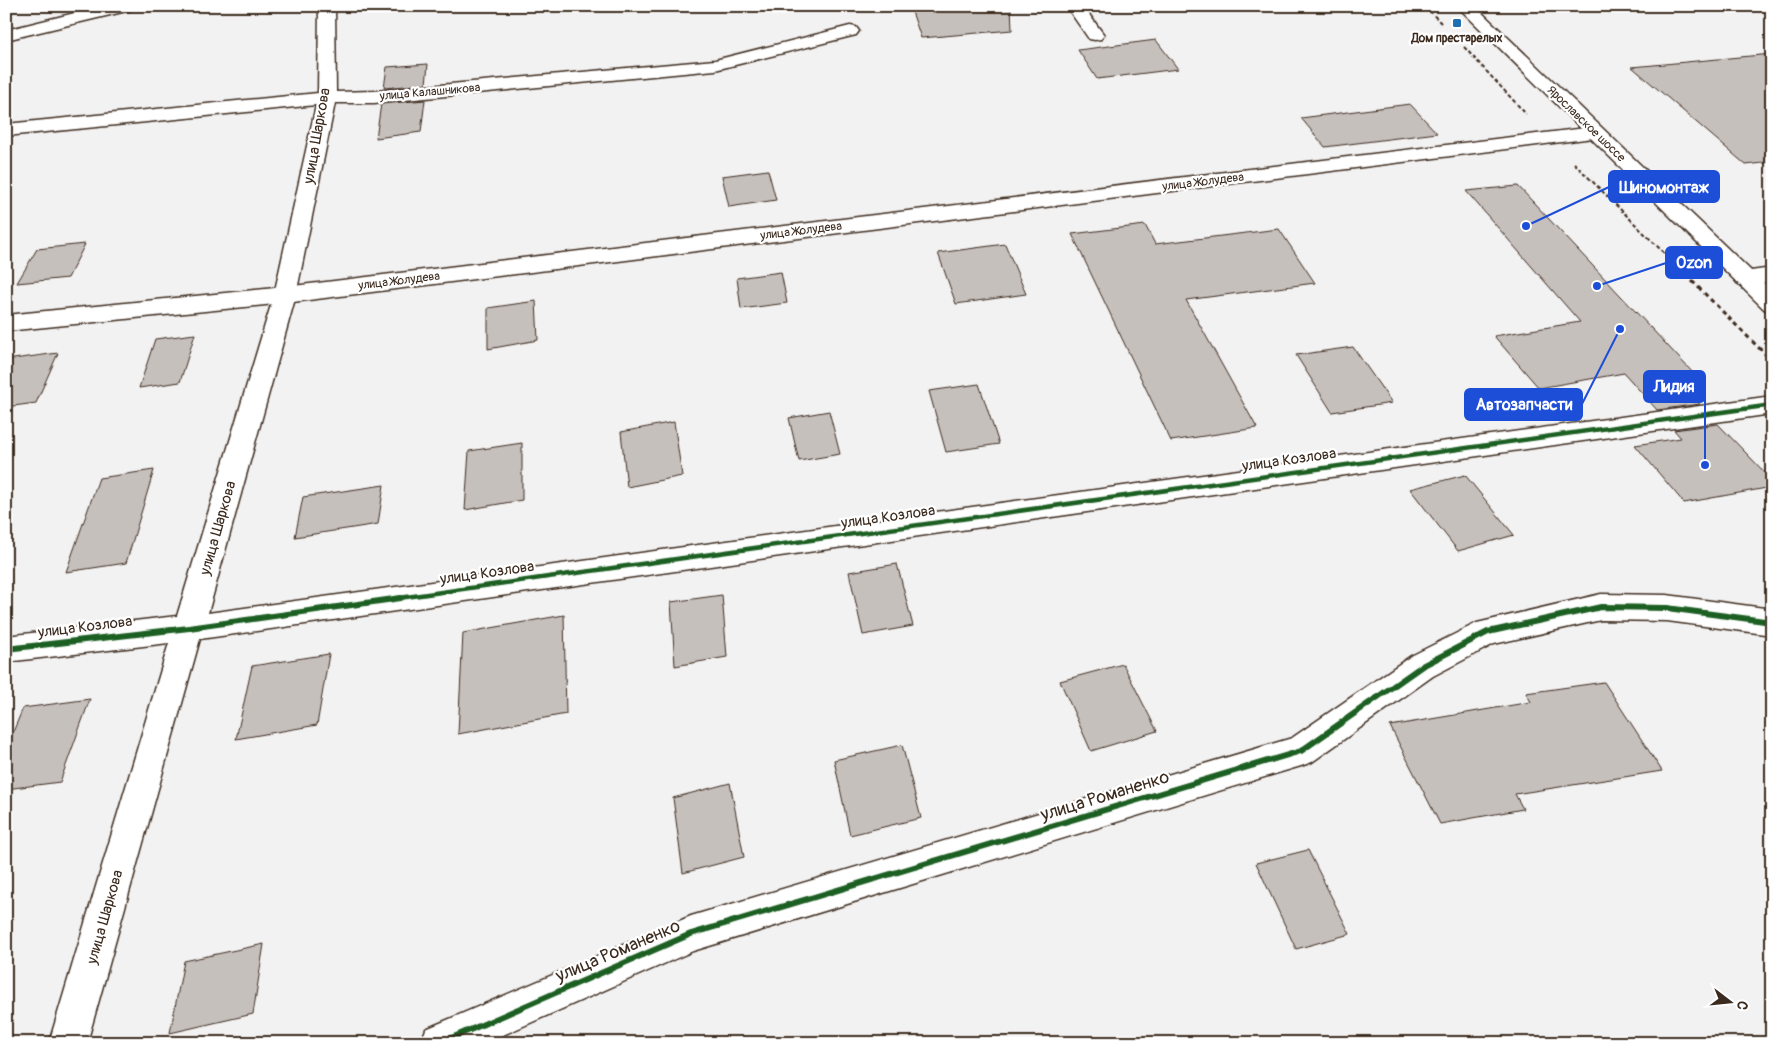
<svg xmlns="http://www.w3.org/2000/svg" width="1778" height="1049" font-family="Pangolin,sans-serif">
	<rect width="100%" height="100%" fill="#f3f2f2"/>
	<filter id="ink" filterUnits="userSpaceOnUse"><feTurbulence type="fractalNoise" baseFrequency=".02" numOctaves="2"/><feDisplacementMap in="SourceGraphic" scale="10" xChannelSelector="R" yChannelSelector="G"/><feConvolveMatrix kernelMatrix="1 2 1 2 8 2 1 2 1" color-interpolation-filters="sRGB"/></filter>
	<g filter="url(#ink)">
		<path fill="#c6c0bd" stroke="#3b2a1e" d="M910,6h101l1,24 -91,8z
			M1156,40l22,29 -81,10 -19,-29z
			M1772,54v108l-26,3 -114,-98z
			M428,64l-2,20 -42,4 3,-21z
			M425,100l-4,32 -45,6 5,-34z
			M1410,104l27,29 -112,14 -24,-29z
			M768,170l8,30 -47,7 -7,-31z
			M1518,186l177,189 -19,3 24,26 -43,6 -33,-37 -85,15 -45,-52 86,-14 -114,-131z
			M1145,225l10,19 124,-15 36,54 -129,17 71,128 -86,13 -99,-207z
			M85,244l-17,34 -51,5 20,-34z
			M1005,244l21,50 -70,10 -18,-51z
			M781,272l6,31 -46,6 -4,-31z
			M536,301l2,39 -50,9v-41z
			M195,334l-15,48 -41,6 16,-49z
			M1353,347l39,56 -60,9 -36,-57z
			M58,353l-22,50 -30,4v-47z
			M979,384l20,60 -53,8 -17,-61z
			M829,411l11,43 -41,7 -10,-43z
			M674,422l8,54 -55,11 -6,-55z
			M1718,424l54,56v7l-88,16 -49,-58 46,-7 -7,-8z
			M522,443v57l-57,10 4,-59z
			M154,470l-28,93 -60,9 33,-94z
			M1465,475l49,60 -56,16 -48,-62z
			M384,485l-6,39 -83,13 8,-40z
			M897,564l16,62 -50,9 -14,-63z
			M722,595l5,62 -52,9 -4,-64z
			M564,615l2,99 -108,20 5,-101z
			M329,654l-12,71 -81,14 16,-73z
			M1123,664l34,67 -66,20 -31,-70z
			M1604,682l58,89 -147,23 8,15 -83,15 -50,-98 141,-24 -5,-9z
			M90,699l-30,83 -54,7v-40l17,-41z
			M902,745l19,73 -71,17 -16,-75z
			M730,783l14,74 -61,16 -10,-75z
			M1308,850l42,84 -54,15 -40,-86z
			M264,944l-11,70 -83,19 14,-72z"/>
		<g fill="none" stroke-linecap="round" stroke-linejoin="round">
			<defs>
				<path id="street" d="M103,6h30l-2,4 -125,30v-10z
					M319,6h16l1,86 38,-1 341,-31 135,-34 6,1 3,4 -3,4 -141,35 -341,33h-39l-39,192 -88,318 1564,-217v18l-1572,225 -113,404h-38l120,-400 -163,19v-26l171,-20 97,-321 42,-190 -310,31v-12l312,-31z
					M1066,6h17l21,29 -3,4 -6,1 -6,-1z
					M1772,268v14l-27,3 -8,-2 -3,-5 3,-5z
					M1601,594l66,1 105,14v26l-105,-14 -66,-1 -107,24 -61,32 -121,86 -11,4 -608,185 -208,92h-64l5,-14 265,-113 601,-178 119,-82 66,-33z"/>
				<path id="secondary" d="M1594,127l7,2 3,4 -3,4 -1316,166 -279,28v-16l279,-28z"/>
				<path id="primary" d="M1457,6h18l297,285v21l-8,-3z"/>
			</defs>
			<use href="#street" stroke="#3b2a1e" stroke-width="3"/>
			<use href="#secondary" stroke="#3b2a1e" stroke-width="3"/>
			<use href="#primary" stroke="#3b2a1e" stroke-width="3"/>
			<path stroke="#3b2a1e" stroke-width="2" stroke-dasharray="4 2.5" stroke-linecap="butt" d="M1425,6l16,17
				M1464,47l62,67
				M1574,163l96,96"/>
			<path stroke="#3b2a1e" stroke-width="3" stroke-dasharray="4.5 4" stroke-linecap="butt" d="M1668,257l104,104"/>
			<use href="#street" fill="#fff" fill-rule="evenodd"/>
			<use href="#secondary" fill="#fff" fill-rule="evenodd"/>
			<use href="#primary" fill="#fff" fill-rule="evenodd"/>
			<defs>
				<path id="cycleway-far1" d="M392,599l1380,-194"/>
				<path id="cycleway" d="M6,649l183,-21 212,-30
					M440,1043l251,-109 610,-183 121,-85 66,-34 113,-25 66,1 105,14"/>
			</defs>
			<use href="#cycleway-far1" stroke="#fff" stroke-width="8"/>
			<use href="#cycleway" stroke="#fff" stroke-width="9"/>
			<use href="#cycleway-far1" stroke="#1b5e20" stroke-width="4.5"/>
			<use href="#cycleway" stroke="#1b5e20" stroke-width="6"/>
		</g>
	</g>
	<rect fill="#1f6fb2" stroke="#fff" stroke-width="2" x="1452" y="18" width="10" height="10" rx="2.5"/>
	<g text-anchor="middle" dominant-baseline="central" stroke-width="4.5" stroke-linejoin="round" paint-order="stroke">
		<g font-size="12" font-weight="bold" fill="#3b2a1e" stroke="#fff">
			<text x="1457" y="38">Дом престарелых</text>
		</g>
		<g font-size="12" fill="#3b2a1e" stroke="#fff">
			<text transform="translate(430 92) rotate(-5)">улица Калашникова</text>
			<text transform="translate(1586 124) rotate(44)">Ярославское шоссе</text>
			<text transform="translate(1203 182) rotate(-7)">улица Жолудева</text>
			<text transform="translate(801 231) rotate(-7)">улица Жолудева</text>
			<text transform="translate(399 281) rotate(-7)">улица Жолудева</text>
		</g>
		<g font-size="15" fill="#3b2a1e" stroke="#fff">
			<text transform="translate(317 136) rotate(-80)">улица Шаркова</text>
			<text transform="translate(1289 460) rotate(-8)">улица Козлова</text>
			<text transform="translate(888 517) rotate(-8)">улица Козлова</text>
			<text transform="translate(218 528) rotate(-74)">улица Шаркова</text>
			<text transform="translate(487 573) rotate(-8)">улица Козлова</text>
			<text transform="translate(85 627) rotate(-7)">улица Козлова</text>
			<text transform="translate(105 917) rotate(-74)">улица Шаркова</text>
		</g>
		<g font-size="18" fill="#3b2a1e" stroke="#fff">
			<text transform="translate(1105 796) rotate(-17)">улица Романенко</text>
			<text transform="translate(618 951) rotate(-23)">улица Романенко</text>
		</g>
	</g>
	<path fill="none" stroke="#1d4ed8" stroke-width="2" d="M1526 226L1609 187M1597 286L1666 263M1705 465L1705 387M1620 329L1582 404"/>
	<g fill="#1d4ed8" stroke="#fff" stroke-width="2">
		<circle cx="1526" cy="226" r="5"/>
		<circle cx="1597" cy="286" r="5"/>
		<circle cx="1705" cy="465" r="5"/>
		<circle cx="1620" cy="329" r="5"/>
	</g>
	<g fill="#1d4ed8" stroke="#1d4ed8" stroke-width="2">
		<rect x="1609" y="171" width="110" height="31" rx="5"/>
		<rect x="1666" y="247" width="56" height="31" rx="5"/>
		<rect x="1644" y="371" width="61" height="31" rx="5"/>
		<rect x="1465" y="389" width="117" height="31" rx="5"/>
	</g>
	<g font-size="16" text-anchor="middle" font-weight="bold" fill="#fff">
		<text x="1664" y="193">Шиномонтаж</text>
		<text x="1694" y="268">Ozon</text>
		<text x="1674" y="392">Лидия</text>
		<text x="1524" y="410">Автозапчасти</text>
	</g>
	<rect width="1778" height="1049" fill="none" stroke="#fff" stroke-width="25"/>
	<rect x="12" y="12" width="1753" height="1024" fill="none" stroke="#3b2a1e" stroke-width="2" filter="url(#ink)"/>
	<g transform="translate(1730 1002) rotate(106)" stroke="#ffffff" stroke-width="4" paint-order="stroke">
	<path d="M0-4L9 19L0 12L-9 19Z" fill="#3b2a1e"/>
	<text y="-8" font-size="14" font-weight="bold" text-anchor="middle" fill="#3b2a1e">С</text>
	</g>
</svg>
